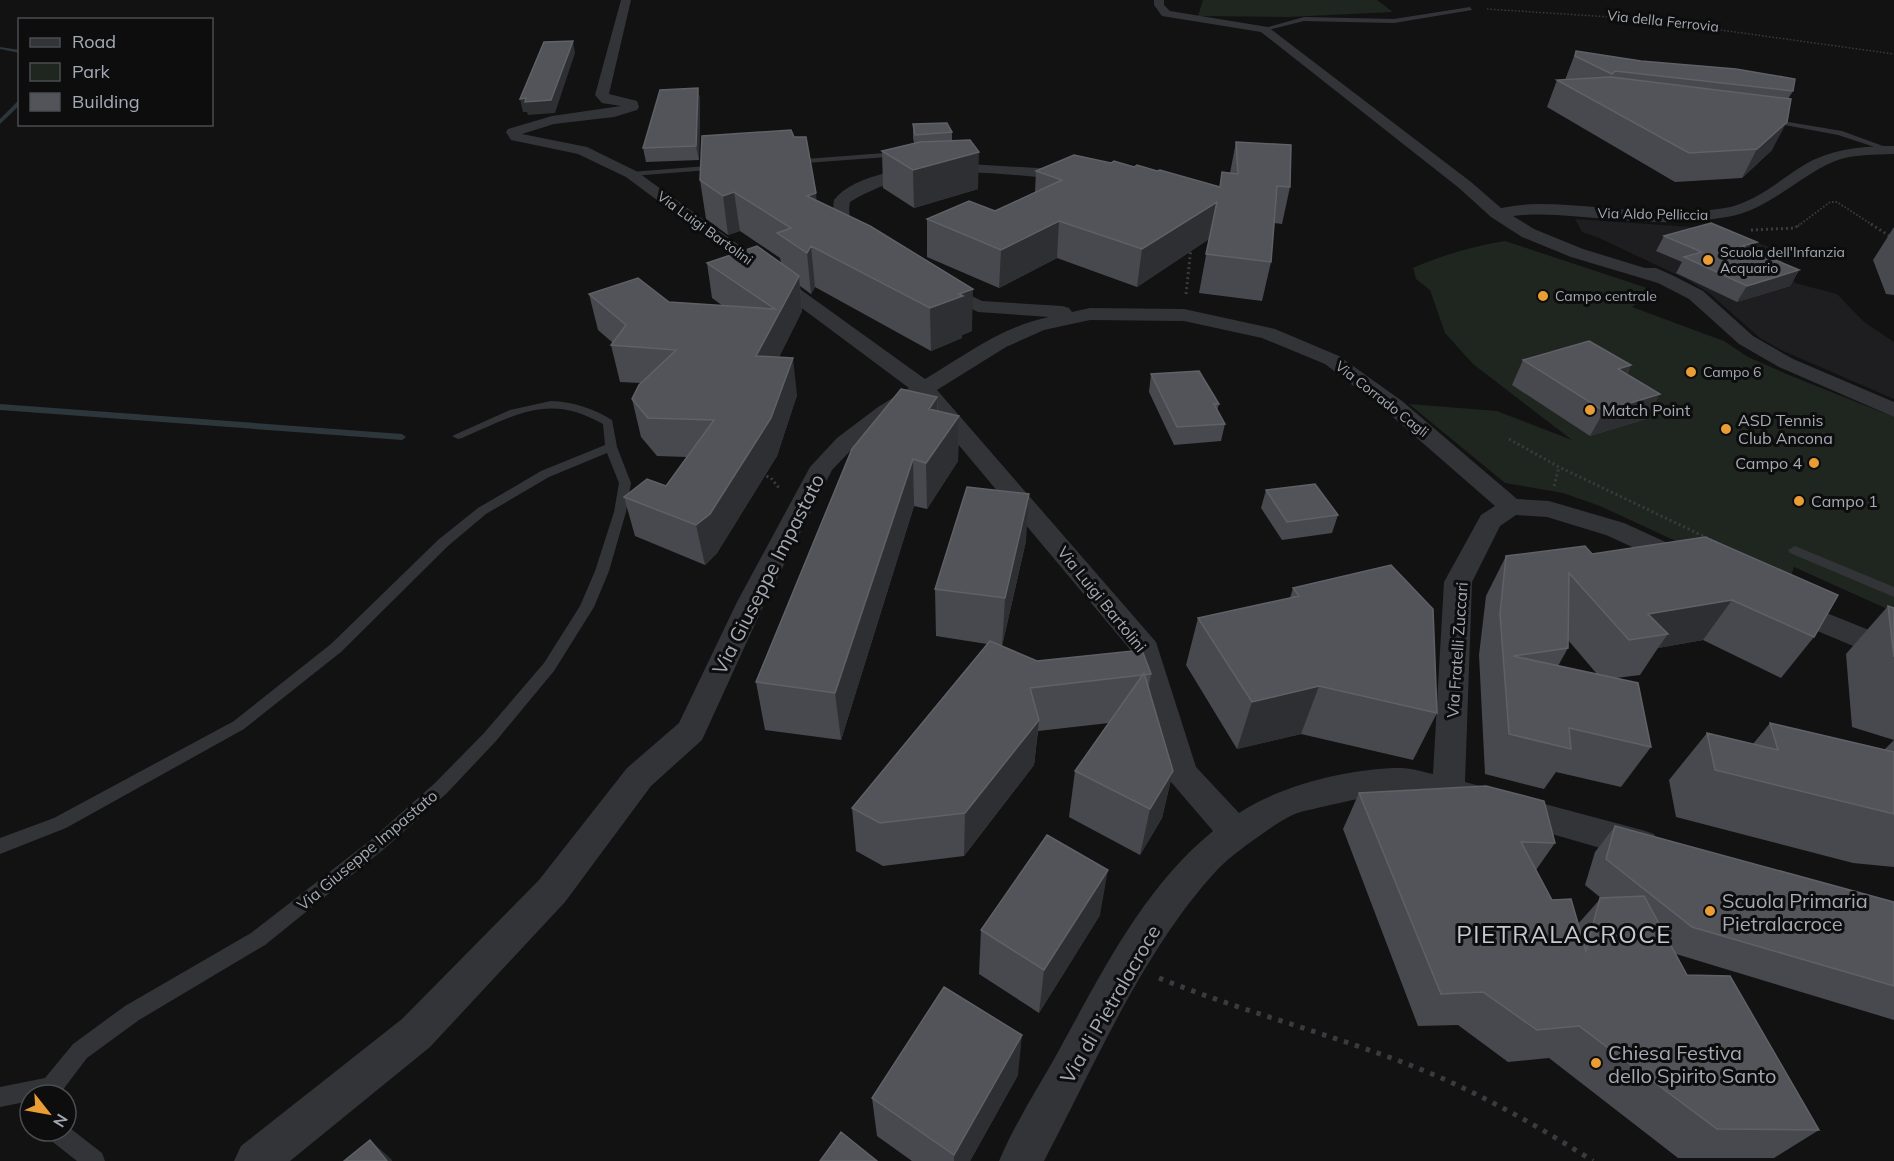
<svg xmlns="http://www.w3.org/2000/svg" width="1894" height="1161" font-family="Mulish,sans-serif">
	<rect width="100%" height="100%" fill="#121213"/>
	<path fill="#1e1e20" d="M1575,219l147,10 47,18 13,14 13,22 42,11 27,28 30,20v57l-113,-49 -21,-12 -51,-45 -21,-13 -91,-43 -15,-5z"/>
	<path fill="#1e261f" d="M1203,0h174l16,12 -105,5 -90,-1z
		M1505,241l148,49 -21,17 92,34 24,16 41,18 105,42v195l-100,-45 -8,25 -186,-86 -37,-13 -58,-10 -96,-79 88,7 75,29 -99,-76 -28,-31 -15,-43 -14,-11 -3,-11c30,-13 60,-22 92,-27z"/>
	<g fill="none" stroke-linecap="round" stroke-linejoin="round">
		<path fill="#2c363b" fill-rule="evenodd" d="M0,47l20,3v3l-20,-4z
			M18,101h2v4l-20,19v-5z
			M0,404l402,30 4,3 -4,3 -402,-30z"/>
		<path stroke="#393b3f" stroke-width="1.5" stroke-dasharray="1.5 2" stroke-linecap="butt" d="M1487,9l154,10 253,35"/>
		<path stroke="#393b3f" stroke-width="2" stroke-dasharray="1.5 2" stroke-linecap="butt" d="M1798,226l32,-24h7l37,24"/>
		<path stroke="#393b3f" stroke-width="3" stroke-dasharray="2 3" stroke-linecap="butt" d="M1871,224l23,15
			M1751,230l44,-2 5,-4
			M1186,294l5,-46
			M1509,439l50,28 165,79
			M762,474l9,4 8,10
			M1554,486l5,-19"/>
		<path stroke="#393b3f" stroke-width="5" stroke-dasharray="4.5 7" stroke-linecap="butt" d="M1159,978c94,38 194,61 287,102 51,23 100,51 147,81"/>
		<path fill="#333438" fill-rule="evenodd" d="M1470,7l2,3 -78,13 -90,-2 -40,10 -3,-2 43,-12 90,2z
			M1770,119l72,12 52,19 -4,2 -52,-17 -70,-13v-2z
			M898,152h3v4l-109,8 -4,-2 4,-2z
			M719,165h3v4l-91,7 -4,-2 4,-2z
			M551,401c23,1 41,7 61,19l5,27 14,36 -5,29 -17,59 -15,36 -40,64 -58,70 -49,52 -63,56 -119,96 -126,75 -52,38 -28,37h-29v6l-30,6v-20l45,-9 28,-34 52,-38 126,-73 121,-94 63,-56 49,-50 60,-70 36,-57 15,-35 19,-59 5,-29 -12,-30 -58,24 -63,37 -38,32 -107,106 -97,77 -178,99 -66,26v-16l54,-20 180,-97 97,-77 107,-104 40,-32 63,-37 64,-26 -2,-21c-56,-32 -88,-8 -141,14l-4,1 -6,-3 58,-26z
			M1795,546l99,41v10l-104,-44 -2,-3z
			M66,1125l36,28 3,8h-28l-28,-22 -3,-8h20z"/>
		<path fill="#333438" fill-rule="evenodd" d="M621,0h10l-22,94 28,7 2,6 -2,3 -23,7 -60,7 -32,10 65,13 49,24 289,208c39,-23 78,-53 124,-62l-71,-5 -44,-21 -2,-4 2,-4 7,-2 41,20 80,5 7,2 3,4 18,-4 94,1 91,20 64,27 63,45 115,98 32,2 75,22 70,32 4,6 -4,6 -9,3 -9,-3 -70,-32 -59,-18 -31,-2 -16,11 -28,56 -7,200 22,6 5,10 -5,10c-27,9 -56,-12 -84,-14 -28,-1 -71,11 -99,17 -13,3 -28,13 -39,21 -16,11 -33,23 -47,37 -73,78 -124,197 -174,292h-45c16,-38 39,-73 59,-109 43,-78 85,-164 155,-221l-42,-49 -5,-9 -33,-120 -212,-253 -27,17 -41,31 -21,22 -67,132 -63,138 -51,46 -86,116 -135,145 -140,114h-56l7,-15 161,-127 137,-139 88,-112 52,-45 58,-121 73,-135 27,-29 41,-31 31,-19 -283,-211 -48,-23 -67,-14 -5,-8 2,-3 44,-13 69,-10 -19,-3 -7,-8zM1090,320l94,1 78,17 63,26 61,47 109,95 -14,9 -37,67 -11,192c-10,-2 -22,-6 -32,-6 -50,0 -120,17 -162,45l-43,-46 -40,-125 -219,-252 69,-43 38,-17z
			M1154,0h10v5l6,6 98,16 203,155 30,26c12,-2 24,-4 36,-4 63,0 125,15 188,4 34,-6 59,-33 88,-48 26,-12 53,-14 81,-14v8c-19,1 -41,0 -59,7 -38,16 -66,49 -108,56 -39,7 -79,6 -118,2 -32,-2 -64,-7 -96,-3l21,13 49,20 62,19h11l18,8 29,15 50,45 40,23 101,43v15l-115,-50 -40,-23 -50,-45 -31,-16 -87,-26 -49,-20 -31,-20 -32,-29 -198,-156 -99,-16 -8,-11z
			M952,163l119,7 8,5 -8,5c-79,-6 -150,-21 -221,22 -4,25 9,22 21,37l-3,4c-24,6 -38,-23 -34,-43 20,-27 87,-35 118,-37z
			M1789,598l105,42v23l-115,-48 -4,-7 4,-7z
			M1515,796l127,34 12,4 5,11 -5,11 -12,4 -139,-40 -5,-10 5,-10z"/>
	</g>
	<path fill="#48494e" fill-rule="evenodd" d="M1576,51l217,40 -5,8 -16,51 -30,28 -67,4 -128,-75 10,-27h8z
		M698,88l2,12 -1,60 -53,2 -3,-14z
		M913,124l39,8v9l26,48 -64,19 -31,-20 -1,-37 32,-8 -1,-5z
		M794,137l22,56v8l156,130 -10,4v3l-31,13 -116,-64 -4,7 -11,-8 2,25 -23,46 18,38 -20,61 -60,97 -12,12 -70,-29 -11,-39 42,-11 21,-29 -30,-1 -16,-19 -9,-38 9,-16 -21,-1 -9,-37 2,-2 -15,-13 -9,-36 80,8 54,4 -11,-8 -5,-35h74l-1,-5 -40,-27 -12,4 -22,-16 -6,-39z
		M1236,142l54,45 -8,37 -8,-1 -3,39 -9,39 -63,-8 10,-54 -72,48 -80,-29 -58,30 -72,-31v-38l68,-8 40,-19 1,-21 75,-8 46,8 63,16 10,-14z
		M1894,227v68l-8,-1 -13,-34z
		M1664,236l88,14 47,20 -9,16 -53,16 -61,-29 6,-11 -26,-11z
		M1523,360l108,5 -4,9 19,45 -56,17 -78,-51z
		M1151,374l68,30 -2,6 8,14 -4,17 -47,4 -25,-53z
		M937,397l1,14 21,5 -1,45 -31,48 -13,-3 -73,234 -76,-10 -9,-48z
		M1266,490l72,25 -6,18 -50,7 -21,-32z
		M1705,537l109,100 -33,41 -78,-38 -45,8 -18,27 -24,3 35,69 -30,40 -65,-15 -12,17 -59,-15 -6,-119 7,-59 20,-40 86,-2zM1568,640l29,34 -39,-8 10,-18z
		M1026,541l-24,105 35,15 114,13 -3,15 25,82 -11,47 -22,37 -71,-38 6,-46 34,-48 -71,8 -4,34 -70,91 -81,10 -27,-15 -4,-43 135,-164 -51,-8 -1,-47z
		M1293,588l144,125 -24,47 -112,-26 -64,15 -51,-84 12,-47 92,-20z
		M1888,606l6,2v132l-42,-13 -6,-73z
		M1770,723l114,27 10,-10v127l-41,-4 -177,-46 -7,-37 38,-47 46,11z
		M1359,793l196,50 -19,27 16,30 26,24 23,-26 -16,-13 10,-33 20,-26 279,76v118l-218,-66 11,21 132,155 -45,28h-96l-129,-100 -41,4 -50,-37 -40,1 -75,-197z
		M1100,915l-61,98 -60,-39 2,-44z
		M1018,1075l-48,86h-58l-35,-25 -5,-38z"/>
	<path fill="#2e2f32" d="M573,41l2,12 -20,60 -27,2 -1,-3h-4l-3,-13 6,-1z
		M698,88l2,12 -1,60 -3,-14z
		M1787,122l-15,28 -30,28 15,-29z
		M979,152l-1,37 -64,19 -1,-38z
		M734,192l6,39 -12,4 -5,-39z
		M816,193l3,39 -12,-36z
		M1217,202l-7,36 -73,49 5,-38z
		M1059,221l-2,37 -58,30 2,-38z
		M1757,242l-9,16 -6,-12z
		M811,246l4,41 -4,7 -4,-41z
		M1799,270l-9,16 -53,16 10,-16z
		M799,276l3,35 -41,82 -5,-37z
		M973,289l-1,42 -10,4v3l-31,13 -1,-43 29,-14z
		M793,358l4,37 -20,61 -60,97 -12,12 -9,-40z
		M1631,365l-13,25v-21z
		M1660,394l-14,25 -56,17 14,-25z
		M937,397l1,46 -9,-34z
		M959,416l-1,45 -31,48 -1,-46z
		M913,459l1,47 -73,234 -6,-47z
		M1029,494l-3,47 -24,105 3,-48z
		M1732,600l-29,40 -45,8 10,-14 -20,-20z
		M1319,686l-18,48 -64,15 15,-47z
		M1039,720l-5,45 -70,91 1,-43z
		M1173,771l-11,47 -22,37 10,-46z
		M1108,870l-8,45 -61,98 5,-43z
		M1022,1035l-4,40 -48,86h-16v-6z
		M370,1140l22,20v1h-5z"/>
	<path fill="#525459" stroke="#5f6167" stroke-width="1.5" d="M573,41l-22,59 -26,2 1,-4 -6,1 24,-57z
		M1576,51l65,10 95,8 59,10 -2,12 -178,-20 -3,3 -37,-18z
		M1611,77l180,22 -4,23 -30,27 -68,4 -132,-73z
		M698,88l-2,58 -53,2 17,-58z
		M947,123l5,9 -37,3 -2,-11z
		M791,130l3,7h12l10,56 -9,3 63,30 103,63 -14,5 4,2 -33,12 -119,-62 -4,7 -30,-20 14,-5 -57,-36 -11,4 -23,-16 2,-44z
		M970,140l9,12 -66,18 -31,-19 38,-9z
		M1236,142l55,3 -1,42 -13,-1 -6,76 -65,-8 11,-52 -75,47 -83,-28 -58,29 -74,-31 42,-18 26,10 67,-31 -26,-9 38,-16 37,8 3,-2 20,6 3,-2 20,6 3,-1 60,17 2,-15 16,2z
		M1711,223l46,19 -15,4 57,24 -52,16 -63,-29 18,-5 -38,-16z
		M757,246l42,30 -43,80 37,2 -22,60 -61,96 -14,11 -72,-28 23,-18 19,7 48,-66 -66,-2 -16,-19 7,-14 37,-35 -65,-5 15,-20 -37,-31 49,-16 31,24 106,7 -68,-46z
		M1589,341l42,24 -13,4 42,25 -56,17 -81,-51z
		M1199,371l20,33h-5l11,20 -48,3 -26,-53z
		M901,389l36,8 -8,12 30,7 -33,47 -13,-4 -78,234 -79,-11 96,-233z
		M1315,484l23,31 -51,7 -21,-32z
		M967,487l62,7 -24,104 -70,-9z
		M1705,537l133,58 -24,42 -82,-37 -84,14 20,20 -39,6 -60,-67 -1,75 -55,8 125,27 13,64 -82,-19 2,21 -62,-15 -9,-120 6,-58 79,-10 7,8z
		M1391,565l42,44 4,104 -118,-27 -67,16 -54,-84 101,-22 -6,-8z
		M1888,606l6,2v49z
		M990,641l47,20 105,-11 9,24 -7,1v-2l-2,2 -112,13 9,32 -74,93 -85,10 -28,-15z
		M1144,673l29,98 -23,38 -75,-38z
		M1770,723l124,29v62l-179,-44 -8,-37 71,17z
		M1486,786l58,15 11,42 -34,-1 31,58 19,-1 15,52 14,-53 44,-2 43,79 43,1 89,154 -102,-1 -138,-103 -42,4 -54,-38 -42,2 -82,-201z
		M1615,826l279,76v84l-202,-59 -86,-68z
		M1047,835l61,35 -64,100 -63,-40z
		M944,987l78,48 -68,120 -82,-57z
		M841,1132l36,29h-57z
		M370,1140l17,21h-43z"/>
	<g fill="#ea9d34" stroke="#0d0d0e" stroke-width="2">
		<circle cx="1708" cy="260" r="6"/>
		<circle cx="1543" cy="296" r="6"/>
		<circle cx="1691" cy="372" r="6"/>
		<circle cx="1590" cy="410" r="6"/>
		<circle cx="1726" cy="429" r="6"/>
		<circle cx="1814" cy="463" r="6"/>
		<circle cx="1799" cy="501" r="6"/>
		<circle cx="1710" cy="911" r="6"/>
		<circle cx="1596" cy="1063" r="6"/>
	</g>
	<g text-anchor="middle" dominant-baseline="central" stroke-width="6" stroke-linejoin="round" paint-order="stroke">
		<g font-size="14" fill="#a4aab3" stroke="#0d0d0e">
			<text transform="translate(1663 21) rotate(6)">Via della Ferrovia</text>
			<text transform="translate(1653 214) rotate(1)">Via Aldo Pelliccia</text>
			<text transform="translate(705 228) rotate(36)">Via Luigi Bartolini</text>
			<text transform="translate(1382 399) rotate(38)">Via Corrado Cagli</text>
		</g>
		<g font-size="14" fill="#a4aab3" stroke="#0d0d0e" text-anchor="start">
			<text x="1720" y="252">Scuola dell'Infanzia<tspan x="1720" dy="16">Acquario</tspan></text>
			<text x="1555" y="296">Campo centrale</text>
			<text x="1703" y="372">Campo 6</text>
		</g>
		<g font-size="16" fill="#a4aab3" stroke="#0d0d0e" text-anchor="start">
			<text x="1602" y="410">Match Point</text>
			<text x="1738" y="420">ASD Tennis<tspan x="1738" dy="18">Club Ancona</tspan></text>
			<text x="1802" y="463" text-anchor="end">Campo 4</text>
			<text x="1811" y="501">Campo 1</text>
		</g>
		<g font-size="16" fill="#a4aab3" stroke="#0d0d0e">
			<text transform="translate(1102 599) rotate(51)">Via Luigi Bartolini</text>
			<text transform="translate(1457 650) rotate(-86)">Via Fratelli Zuccari</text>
			<text transform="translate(367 850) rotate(-40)">Via Giuseppe Impastato</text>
		</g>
		<g font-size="20" fill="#a4aab3" stroke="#0d0d0e">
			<text transform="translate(768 574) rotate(-63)">Via Giuseppe Impastato</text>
			<text transform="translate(1110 1004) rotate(-60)">Via di Pietralacroce</text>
		</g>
		<g font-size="20" fill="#a4aab3" stroke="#0d0d0e" text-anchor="start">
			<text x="1722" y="900">Scuola Primaria<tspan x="1722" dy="23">Pietralacroce</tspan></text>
			<text x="1608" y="1052">Chiesa Festiva<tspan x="1608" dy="23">dello Spirito Santo</tspan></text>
		</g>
		<g font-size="24" letter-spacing="1.5" fill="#c5c9d0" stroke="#0d0d0e">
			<text x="1564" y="934">PIETRALACROCE</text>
		</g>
	</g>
	<rect x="18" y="18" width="195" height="108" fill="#0d0d0e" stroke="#494c50" stroke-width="1.5"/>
	<rect x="30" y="38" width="30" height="9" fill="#333438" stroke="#494c50" stroke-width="1.5"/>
	<text x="72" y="48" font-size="18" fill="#a4aab3">Road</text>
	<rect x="30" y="63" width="30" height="18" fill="#1e261f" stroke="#494c50" stroke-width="1.5"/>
	<text x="72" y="78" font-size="18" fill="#a4aab3">Park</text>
	<rect x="30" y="93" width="30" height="18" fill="#525459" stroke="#494c50" stroke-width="1.5"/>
	<text x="72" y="108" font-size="18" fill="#a4aab3">Building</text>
	<g transform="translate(48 1113) rotate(121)"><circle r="28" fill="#0d0d0e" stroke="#494c50" stroke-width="1.5"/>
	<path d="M0-4.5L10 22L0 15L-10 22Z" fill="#ea9d34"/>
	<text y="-9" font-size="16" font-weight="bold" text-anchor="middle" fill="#a4aab3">N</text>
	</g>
</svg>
